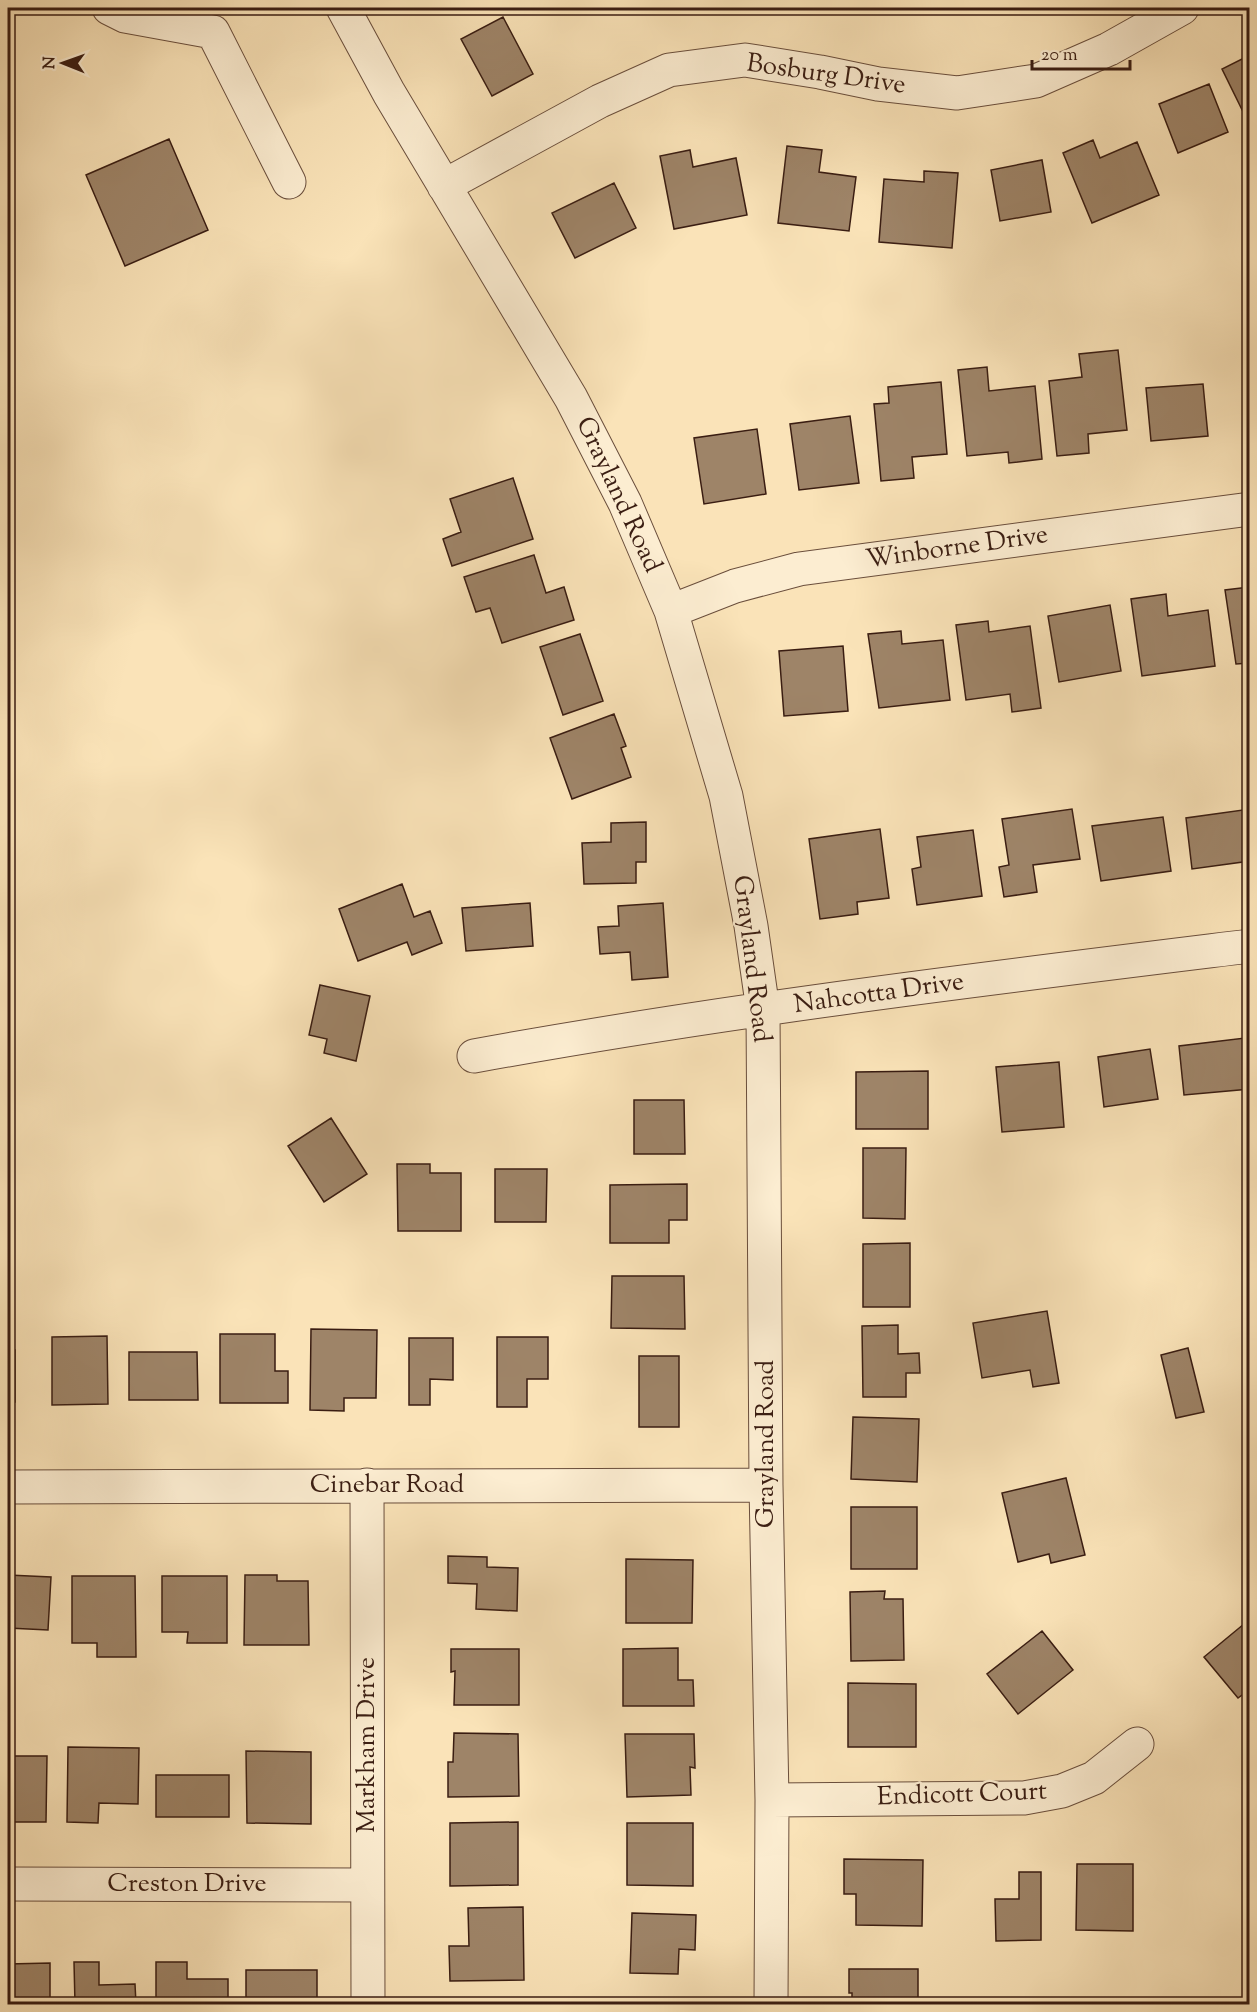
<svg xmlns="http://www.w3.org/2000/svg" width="1257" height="2012" font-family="'Sorts Mill Goudy',serif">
	<rect width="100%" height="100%" fill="#fae3b8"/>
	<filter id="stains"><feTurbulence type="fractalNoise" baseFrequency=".00333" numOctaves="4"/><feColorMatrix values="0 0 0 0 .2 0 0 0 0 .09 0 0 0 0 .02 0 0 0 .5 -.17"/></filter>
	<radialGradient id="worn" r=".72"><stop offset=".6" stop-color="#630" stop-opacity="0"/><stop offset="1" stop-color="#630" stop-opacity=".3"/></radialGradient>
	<path fill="#9e8468" stroke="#3a1d12" stroke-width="1.5" d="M503,17l30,57 -41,22 -31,-57z
		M1250,55v71l-28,-57z
		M1209,84l19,48 -50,21 -19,-49z
		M169,139l39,91 -83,36 -39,-91z
		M1093,140l7,18 37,-16 22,53 -67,28 -29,-70z
		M787,146l35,4 -3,22 37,5 -7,54 -71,-8z
		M690,150l3,17 43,-9 11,57 -73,14 -14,-73z
		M1042,160l9,52 -51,9 -9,-51z
		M924,171l34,2 -6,75 -73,-6 5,-63 40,3z
		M614,183l22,45 -61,30 -23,-45z
		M1118,350l9,80 -39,4 1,19 -32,3 -8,-75 33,-4 -3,-23z
		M987,367l2,24 46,-5 7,73 -33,4 -1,-11 -41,4 -9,-86z
		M941,382l6,72 -35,3 2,21 -33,3 -7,-77 15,-1 -1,-16z
		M1203,384l5,52 -57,5 -5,-53z
		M850,416l9,67 -60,7 -9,-66z
		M757,429l9,65 -62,10 -10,-66z
		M513,478l20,61 -81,27 -9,-27 18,-7 -11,-33z
		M534,555l12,38 18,-6 10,33 -72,23 -12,-35 -14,4 -12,-35z
		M1249,587l1,76 -14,1 -11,-74z
		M1166,594l2,22 40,-6 7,56 -73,10 -11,-77z
		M1110,605l11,66 -62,11 -11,-66z
		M988,621l1,11 41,-6 11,82 -29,4 -2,-18 -44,6 -10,-75z
		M901,631l1,13 41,-4 7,60 -71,8 -11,-74z
		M580,634l23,67 -40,14 -23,-68z
		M843,646l5,65 -64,5 -5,-65z
		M614,714l12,32 -5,2 10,29 -59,22 -22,-61z
		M1072,809l8,50 -47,6 4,27 -33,5 -5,-30 10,-2 -7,-46z
		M1250,809v52l-58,8 -6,-51z
		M1163,817l8,54 -70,10 -9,-55z
		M646,822v40h-10v21l-52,1 -2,-41 29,-1v-19z
		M880,829l9,69 -32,4 1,12 -38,5 -11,-80z
		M973,830l9,66 -65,9 -5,-36 9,-2 -4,-30z
		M402,884l12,33 16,-6 12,32 -30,12 -5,-13 -49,19 -19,-52z
		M530,903l3,43 -67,5 -4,-43z
		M663,903l5,74 -36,3 -2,-28 -30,2 -2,-27 21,-1 -1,-20z
		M320,985l50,11 -14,65 -32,-8 3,-14 -18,-4z
		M1245,1038l5,51 -66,6 -5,-49z
		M1150,1049l8,50 -54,8 -6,-50z
		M1059,1062l5,65 -62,5 -6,-65z
		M928,1071v58h-72v-57z
		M634,1100h50l1,54h-51z
		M331,1118l36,56 -43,28 -36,-56z
		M863,1148h43l-1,71 -42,-1z
		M397,1164h33v9h31v58h-63z
		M495,1169h52l-1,53h-51z
		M687,1184v36h-18v23h-59v-58z
		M910,1243v64h-47v-63z
		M612,1276h72l1,53 -74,-1z
		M1047,1311l12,72 -26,4 -3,-17 -48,8 -9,-55z
		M898,1325v29l21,-1 1,20h-14v24h-43l-1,-71z
		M311,1329l66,1 -1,68h-32v13l-34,-1z
		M220,1334h55v37h13v32h-68z
		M107,1336l1,68 -56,1v-68z
		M497,1337h51v42h-21v28h-30z
		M409,1338h44v42l-23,-1v26h-21z
		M1188,1348l16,64 -28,6 -15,-63z
		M8,1350h7v52h-7z
		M129,1352h68l1,48h-69z
		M639,1356h40v71h-40z
		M853,1417l66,2 -2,63 -66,-3z
		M1066,1478l19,77 -34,8 -2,-9 -31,8 -16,-69z
		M851,1507h66v62h-66z
		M448,1556l39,1v10l31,1 -1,43 -41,-2 1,-25 -29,-1z
		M626,1559l67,1 -1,63h-66z
		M8,1575l43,2 -3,53 -40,-2z
		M245,1575h32v6h31l1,64h-65z
		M72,1576h63l1,81h-39v-14h-25z
		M162,1576h65v67h-40l1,-11h-26z
		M885,1591l-1,8h19l1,61 -53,1 -1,-69z
		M1250,1619v70l-12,9 -34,-41z
		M1042,1631l31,39 -55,44 -31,-40z
		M678,1648v32h15l1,26h-71v-57z
		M451,1649h68v56h-65l1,-34 -4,1z
		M848,1683l68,1v63h-68z
		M454,1733l64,1 1,62 -71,1v-35h5z
		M625,1734h69l1,34 -5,-1 1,28 -64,2z
		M68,1747l71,1 -1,56 -39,-1 -1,20 -31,-1z
		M246,1751l65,1v72l-64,-1z
		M8,1756h39l-1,66h-38z
		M156,1775h73v42h-73z
		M518,1822v63l-68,1v-63z
		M627,1823h66v63l-66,-1z
		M844,1859l79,1 -1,66 -66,-1v-31h-12z
		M1077,1864h56v67l-57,-1z
		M1019,1872h22v68l-45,1 -1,-42h24z
		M523,1907l1,73 -74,1 -1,-35h20l-1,-38z
		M632,1913l64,2 -1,35 -16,-1 -1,25 -48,-1z
		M74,1962h25v23l36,-1 1,20h-61z
		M156,1962h31v17h41v25h-72z
		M50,1963v41h-42v-40z
		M849,1969h69v35h-66v-11h-3z
		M246,1970h71v34h-71z
		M516,1999l1,5h-67v-4z
		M626,1999h67v5h-67z"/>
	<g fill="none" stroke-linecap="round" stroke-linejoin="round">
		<defs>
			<path id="street" d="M109,8l16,8 88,16 76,150
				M343,8l46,85 182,305 54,105 46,108 55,185 25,130 12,84 3,475 6,315 -1,204
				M444,186l156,-85 69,-31 76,-10 75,12 58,12 79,9 79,-12 73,-32 73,-41
				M671,611l64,-25 64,-17 451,-60
				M474,1056c257,-47 516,-78 776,-110
				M367,1485l1,519
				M8,1487l758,-2
				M772,1800l252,-2 38,-7 32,-13 43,-34
				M8,1884l359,1"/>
		</defs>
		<use href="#street" stroke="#6a4e3c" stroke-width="35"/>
		<use href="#street" stroke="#fcedd1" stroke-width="33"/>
	</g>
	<g text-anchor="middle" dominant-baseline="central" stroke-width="4.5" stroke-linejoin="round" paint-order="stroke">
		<g font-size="26" fill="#3a1d12" stroke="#fcedd1">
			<text transform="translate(826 75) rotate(8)">Bosburg Drive</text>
			<text transform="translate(618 495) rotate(65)">Grayland Road</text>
			<text transform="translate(957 548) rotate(-8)">Winborne Drive</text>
			<text transform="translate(751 959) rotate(83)">Grayland Road</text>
			<text transform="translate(879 994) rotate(-8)">Nahcotta Drive</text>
			<text transform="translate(766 1444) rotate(-90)">Grayland Road</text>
			<text x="387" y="1485">Cinebar Road</text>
			<text transform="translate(367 1745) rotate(-90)">Markham Drive</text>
			<text transform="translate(962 1795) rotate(-2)">Endicott Court</text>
			<text x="187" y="1884">Creston Drive</text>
		</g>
	</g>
	<rect width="1257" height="2012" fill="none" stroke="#fae3b8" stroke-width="30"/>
	<rect x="9" y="9" width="1239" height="1994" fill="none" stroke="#3a1d12" stroke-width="3"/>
	<rect x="15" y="15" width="1227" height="1982" fill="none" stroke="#3a1d12" stroke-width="1.5"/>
	<g transform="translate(63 63) rotate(271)" stroke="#fcedd1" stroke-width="4.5" paint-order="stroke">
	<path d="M0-4.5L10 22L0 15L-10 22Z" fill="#3a1d12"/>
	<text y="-9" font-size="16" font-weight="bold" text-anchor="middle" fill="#3a1d12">N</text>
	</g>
	<path d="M1032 60v9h98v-9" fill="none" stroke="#3a1d12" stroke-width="3"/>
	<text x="1041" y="60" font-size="18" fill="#3a1d12" stroke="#fcedd1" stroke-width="4.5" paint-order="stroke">20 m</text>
	<rect width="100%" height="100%" filter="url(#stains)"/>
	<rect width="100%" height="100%" fill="url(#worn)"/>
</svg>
